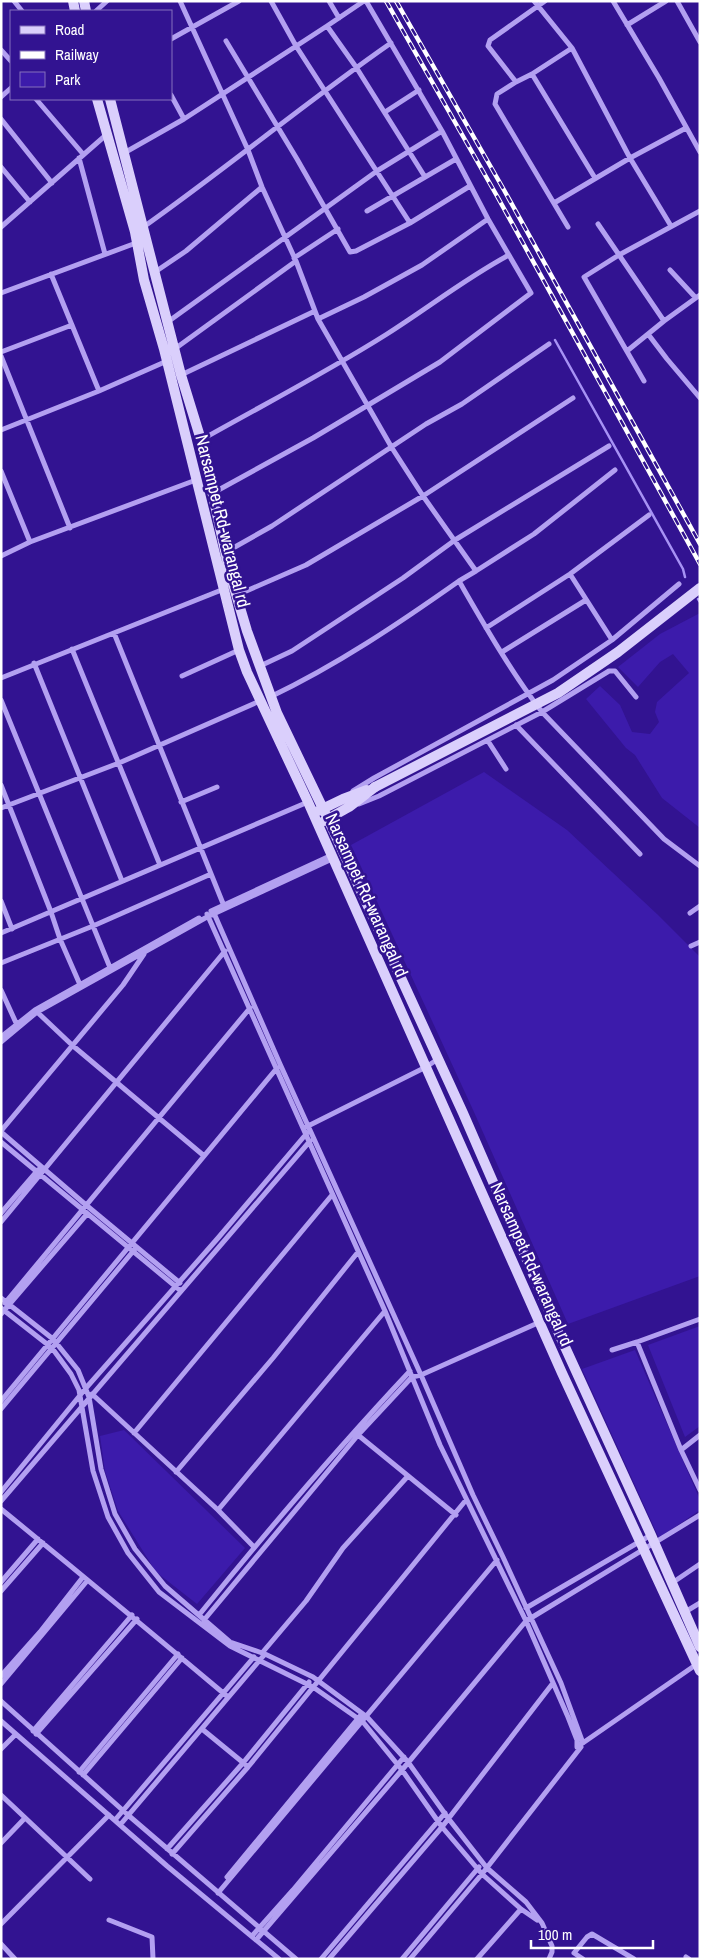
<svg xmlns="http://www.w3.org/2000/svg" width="701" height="1960" font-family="'Archivo Narrow',sans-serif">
	<rect width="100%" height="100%" fill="#321391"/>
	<path fill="#3c1bab" d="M700,613v215l-38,-30 -27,-43 -9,-7 -40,-49 14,-13 20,19 12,27 18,2 9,-12 -4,-10 2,-10 32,-29 -16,-19 -13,8 -22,25 -20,-20 42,-33z
		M484,772l83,58 90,84 43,43v319l-132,48 -94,-212 -123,-267z
		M700,1326v100l-15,11 -37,-92z
		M635,1350l65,150v10l-41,28 -77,-169z
		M124,1430l121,118 -48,56 -41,-32 -38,-61 -13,-40 -5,-35z"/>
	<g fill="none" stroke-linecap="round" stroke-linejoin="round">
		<path stroke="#a792f5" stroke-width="2.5" d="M555,340l128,229 2,8
			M698,599l2,3"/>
		<path stroke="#b3a0f1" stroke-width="5" d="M14,1l8,10
			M180,1l68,149 14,37 34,74 22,58 74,129 31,48 53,75 -17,10c26,45 52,91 83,131l122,127 36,27
			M271,1l25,45 114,177
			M329,1l10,17
			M534,1l38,47
			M545,1l-55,39 -2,6 28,36 -19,12 -2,10 73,123
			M613,1l46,77 41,74
			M677,1l23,41
			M96,11l11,-10
			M627,25l39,-24
			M327,26l37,-25
			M171,39l68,-38
			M226,41l71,118 53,93 6,-1 54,-28 60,-37
			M1,50l10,11
			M532,74l63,104
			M516,82l16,-8 40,-26 58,110 56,-30
			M171,95l13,24
			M1,97l10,-9
			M36,99l47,55
			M385,112l34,-22
			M1,119l51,64
			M124,153l60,-34 143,-93 29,41 69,110
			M79,158l26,96
			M1,167l29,35
			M554,203l76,-45 41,68
			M367,211l89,-52
			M598,224l66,97 -16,13 19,25 33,39
			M1,227l105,-92
			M142,228c85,-60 164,-126 249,-185
			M294,258l44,-29
			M670,270l25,27
			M155,272l31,-21 76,-64
			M51,274l48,117
			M1,293l135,-50
			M318,319l46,-22 58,-32 66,-46
			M169,321l208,-150 65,-40
			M664,321l36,-26
			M176,348l120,-87
			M627,351l21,-17
			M1,352l71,-27
			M1,356l69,172
			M181,375l134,-64
			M644,381l-60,-104 35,-22 81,-44
			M1,430l98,-39 68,-30
			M201,440c62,-35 126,-68 186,-106 41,-26 79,-56 122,-79
			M1,471l29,71
			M213,493l100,-55 127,-76 91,-69 -43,-74 -46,-88 -76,-130
			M226,552l46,-26 154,-102 36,-20 87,-60
			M1,556l29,-14 166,-62
			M476,571l58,-37 81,-64
			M570,574l42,66
			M237,595l69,-30 117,-69 150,-98
			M486,628l84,-54 79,-59
			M114,633l110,273
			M72,649l88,216
			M502,652l84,-52
			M34,663l88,218
			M260,666l32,-15 111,-73 52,-38 154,-94
			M182,676l57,-26
			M1,678l223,-89
			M270,697c67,-32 128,-73 189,-116
			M1,700l110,270
			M516,725l124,129
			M488,741l18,28
			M1,785l50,127 9,27 21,48
			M353,791l21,-13 179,-98 59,-40 67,-56
			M181,802l36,-15
			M359,804l20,-8 163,-84 67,-41h6l21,26
			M1,808l118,-45 143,-63
			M1,901l11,28
			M211,911l121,-56
			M213,911l67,153 141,311 52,120 30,62 58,126 22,60 -1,-1
			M690,913l10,-7
			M207,914l178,397 55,134 86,176 42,96 9,23v7l120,-83
			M1,933l307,-131
			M691,946l9,-4
			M1,963l92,-37 118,-52
			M1,990l16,35
			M35,1010l37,35 131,110
			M1,1037l34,-27 164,-92
			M1,1042l36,-30 170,-95 125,-58
			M306,1127l120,-60 12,-8
			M1,1131l122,-146 21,-31
			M1,1132l85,73 94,78
			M1,1142l180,149
			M1,1213l37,-43
			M1,1222l224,-271
			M1,1298l52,41 25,31 11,27 12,72 14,45 20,35 30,37 65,56 35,12 48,23 54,40 41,45 40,56 39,50 39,34 16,21 10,23v6l-3,7
			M5,1303l245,-295
			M1,1308l51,40 19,26 8,16 14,81 15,46 20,36 31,39 71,54 83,41 50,35 39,48 40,57 40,47 39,35 16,11
			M1,1314l86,-100
			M637,1342l63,-23
			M612,1350l25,-8 44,108 19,40
			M92,1394l126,116 36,37
			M1,1401l276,-333
			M1,1409l134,-160
			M134,1433l198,-238
			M358,1435l98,80
			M681,1450l19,-15
			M176,1472l97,-114 85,-106
			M1,1492l85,-104 132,-150 89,-105
			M1,1501l309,-360
			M1,1509c76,62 152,125 227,188
			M218,1510l167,-199
			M1,1582l37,-43
			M672,1583l28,-19
			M1,1591l42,-48
			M526,1608l125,-73
			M685,1612l15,-9
			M199,1615c68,-84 137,-165 211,-244
			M204,1620l154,-185 54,-58 9,-2 119,-53
			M262,1653l44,-52 37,-53 65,-72
			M1,1676l39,-44 43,-55
			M1,1684l86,-103
			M1,1701l127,114 168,144
			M1,1721l166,145 112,93
			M202,1729l44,36
			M33,1731l99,-116
			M36,1734l101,-115
			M1,1749l14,-14
			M79,1772l99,-118
			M83,1775l99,-117
			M1,1795l89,84
			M115,1820l139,-163
			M120,1825l145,-171
			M1,1843l24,-25
			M167,1849l76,-86 66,-81
			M172,1854l76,-87 218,-267
			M227,1877l133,-161
			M218,1893l279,-333
			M109,1920l43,17 1,22
			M1,1924l108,-109
			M252,1936l41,-46 111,-133
			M256,1940l146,-170 124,-149 174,-106
			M1,1944l14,15
			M686,1957l3,2
			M321,1959l124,-146
			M329,1959l113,-132 111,-144
			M402,1959l77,-92
			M410,1959l72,-85 99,-127
			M477,1959l44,-50
			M583,1959l-9,-6 13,-16 5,-3 42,25"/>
		<path stroke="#dacffc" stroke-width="10" d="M73,1l2,10
			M84,1l2,10
			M97,99l38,133 9,48 20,69 75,301 8,22 61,130 254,571 138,298
			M110,99l71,276 20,65 29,134 17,57 30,82 51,106 135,294 97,223 91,199 49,112
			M318,811l25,-12 24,-9
			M324,821l25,-14 26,-20"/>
		<defs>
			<path id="rail" d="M386,1l111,195 203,368
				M396,1l108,189 196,354"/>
		</defs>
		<use href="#rail" stroke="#fff" stroke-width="4.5"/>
		<use href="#rail" stroke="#321391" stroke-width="2.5" stroke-dasharray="8" stroke-linecap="butt"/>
		<path stroke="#dacffc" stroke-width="10" d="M375,787l183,-94 60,-41 82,-64"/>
	</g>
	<g text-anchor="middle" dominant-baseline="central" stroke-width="5" stroke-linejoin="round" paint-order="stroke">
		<g font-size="18" fill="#fff" stroke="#321391">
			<text transform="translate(223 521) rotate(76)">Narsampet Rd-warangal rd</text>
			<text transform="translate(367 895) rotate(66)">Narsampet Rd-warangal rd</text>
			<text transform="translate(532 1264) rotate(66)">Narsampet Rd-warangal rd</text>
		</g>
	</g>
	<rect width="701" height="1960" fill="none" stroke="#ffffff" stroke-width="5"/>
	<rect x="10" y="10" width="162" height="90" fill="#321391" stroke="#8471bd"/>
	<rect x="20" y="26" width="25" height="8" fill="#dacffc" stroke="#8471bd"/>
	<text x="55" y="35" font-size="15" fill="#ffffff">Road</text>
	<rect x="20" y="51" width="25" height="8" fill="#ffffff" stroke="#8471bd"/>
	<text x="55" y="60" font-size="15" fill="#ffffff">Railway</text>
	<rect x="20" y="72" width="25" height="15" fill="#3c1bab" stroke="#8471bd"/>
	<text x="55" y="85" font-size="15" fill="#ffffff">Park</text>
	<path d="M531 1940v8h122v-8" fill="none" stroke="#ffffff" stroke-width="2.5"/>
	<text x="538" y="1940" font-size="15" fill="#ffffff" stroke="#321391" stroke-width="4" paint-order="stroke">100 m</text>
</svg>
